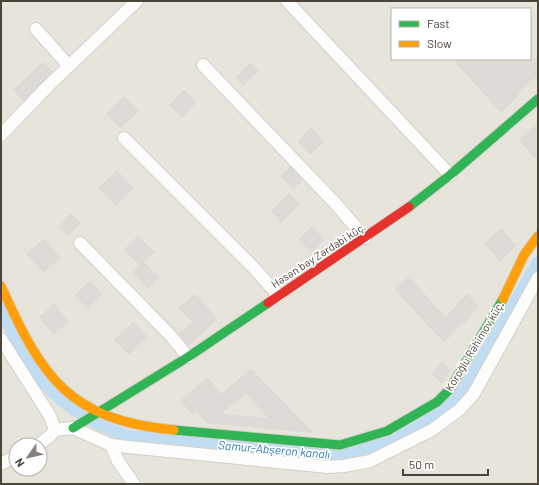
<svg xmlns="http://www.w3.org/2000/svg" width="539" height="485" font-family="Barlow,sans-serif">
	<rect width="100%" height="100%" fill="#f4f2ee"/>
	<path fill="#e7e4dc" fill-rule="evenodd" d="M1,1h537v483h-537zM392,9h138v50h-138zM16,445h24v24h-24z"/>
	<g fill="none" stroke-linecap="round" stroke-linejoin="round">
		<path stroke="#c0ddf1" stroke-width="12" d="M1,309c10,20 18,44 33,62 24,32 56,53 94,65l198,19c52,-4 107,-27 140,-69l72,-124"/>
	</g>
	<path fill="#dedbd6" stroke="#dcd9d4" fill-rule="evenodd" d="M453,59h85v16l-21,18 2,2 -18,17z
		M43,62l9,10 -28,29 -10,-11z
		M251,63l7,8 -15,14 -7,-8z
		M184,90l12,12 -14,15 -12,-12z
		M124,97l14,14 -18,17 -13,-14z
		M538,124v37l-19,-21z
		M311,128l12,14 -13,12 -12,-13z
		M290,167l12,13 -9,9 -12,-12z
		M117,171l16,17 -17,18 -17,-18z
		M289,193l10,11 -18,18 -9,-11z
		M71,214l9,9 -12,12 -9,-8z
		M312,227l12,13 -12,12 -13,-12z
		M501,229l15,16 -16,16 -15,-17z
		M138,236l16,16 -14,13 -16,-15z
		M44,239l16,19 -17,14 -16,-18z
		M143,262l16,15 -11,11 -15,-15z
		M409,277l36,41 22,-24 11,12 -14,17 -1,-1 -19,20 -49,-53z
		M90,281l12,13 -14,14 -13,-12z
		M195,294l22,25 -29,26 -9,-11 14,-12 -14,-14z
		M54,304l14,18 -14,12 -14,-17z
		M133,322l14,15 -18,17 -15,-14z
		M442,362l8,8 -8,13 -10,-9z
		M251,369l12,13 49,50 -104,-9 -11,-12 -5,3 -11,-14 27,-22 13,17zM246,393l2,3 22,23 -50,-5z"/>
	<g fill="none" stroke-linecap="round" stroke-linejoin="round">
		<defs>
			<path id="street" d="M287,1l163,174
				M36,29l33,37
				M203,65l132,138 30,35
				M1,135l47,-49 89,-85
				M124,138l130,130 24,27
				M80,243l90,92 18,22
				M1,339l49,77 5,14
				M55,430l18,-2 38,17 17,2 200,20 16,-1 26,-5 62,-31 27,-20 14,-15 65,-117
				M38,445l12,-9 5,-6
				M111,445l7,16 16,23
				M1,464l15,-8"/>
			<path id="fast" d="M409,207l41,-32 88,-76
				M73,428l115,-71 80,-54
				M174,430l166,15 47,-14 50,-29 13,-13 53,-90"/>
			<path id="slow" d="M1,286c41,91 67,134 173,144
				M503,299l21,-44 14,-19"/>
			<path id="jam" d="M268,303l141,-96"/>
		</defs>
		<use href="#street" stroke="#d2d0cb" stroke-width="14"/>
		<use href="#fast" stroke="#d3cfc5" stroke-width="11"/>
		<use href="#slow" stroke="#d3cfc5" stroke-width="11"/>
		<use href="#jam" stroke="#d3cfc5" stroke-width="11"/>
		<use href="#street" stroke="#fdfdfc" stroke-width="12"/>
		<use href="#fast" stroke="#30b455" stroke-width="9"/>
		<use href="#slow" stroke="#ff9f0a" stroke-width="9"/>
		<use href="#jam" stroke="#e5322d" stroke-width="9"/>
	</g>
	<g text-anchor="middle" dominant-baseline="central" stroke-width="3.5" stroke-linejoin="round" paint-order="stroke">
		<g font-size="11" fill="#4b4439" stroke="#fff">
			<text transform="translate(318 255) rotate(-33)">Həsən bəy Zərdabi küç.</text>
			<text transform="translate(474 346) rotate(-59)">Koroğlu Rəhimov küç.</text>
		</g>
		<g font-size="12" font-style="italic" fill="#2e7ab2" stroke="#fff">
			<text transform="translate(274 449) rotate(5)">Samur-Abşeron kanalı</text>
		</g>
	</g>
	<rect width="539" height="485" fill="none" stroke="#4b4439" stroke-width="4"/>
	<rect x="391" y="8" width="140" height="52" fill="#ffffff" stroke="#b7b4b0"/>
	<rect x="399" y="21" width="20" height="6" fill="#30b455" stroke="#b7b4b0"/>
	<text x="427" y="28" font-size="12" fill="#4b4439">Fast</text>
	<rect x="399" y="41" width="20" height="6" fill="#ff9f0a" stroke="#b7b4b0"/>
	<text x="427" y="48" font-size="12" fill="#4b4439">Slow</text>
	<g transform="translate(28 457) rotate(236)"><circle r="19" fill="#ffffff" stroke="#b7b4b0"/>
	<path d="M0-3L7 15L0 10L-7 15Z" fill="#868178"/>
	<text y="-6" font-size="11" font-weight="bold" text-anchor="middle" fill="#4b4439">N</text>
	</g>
	<path d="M403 469v6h85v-6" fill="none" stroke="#4b4439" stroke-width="2"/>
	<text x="409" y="469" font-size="12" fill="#4b4439" stroke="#ffffff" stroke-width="3" paint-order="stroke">50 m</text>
</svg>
